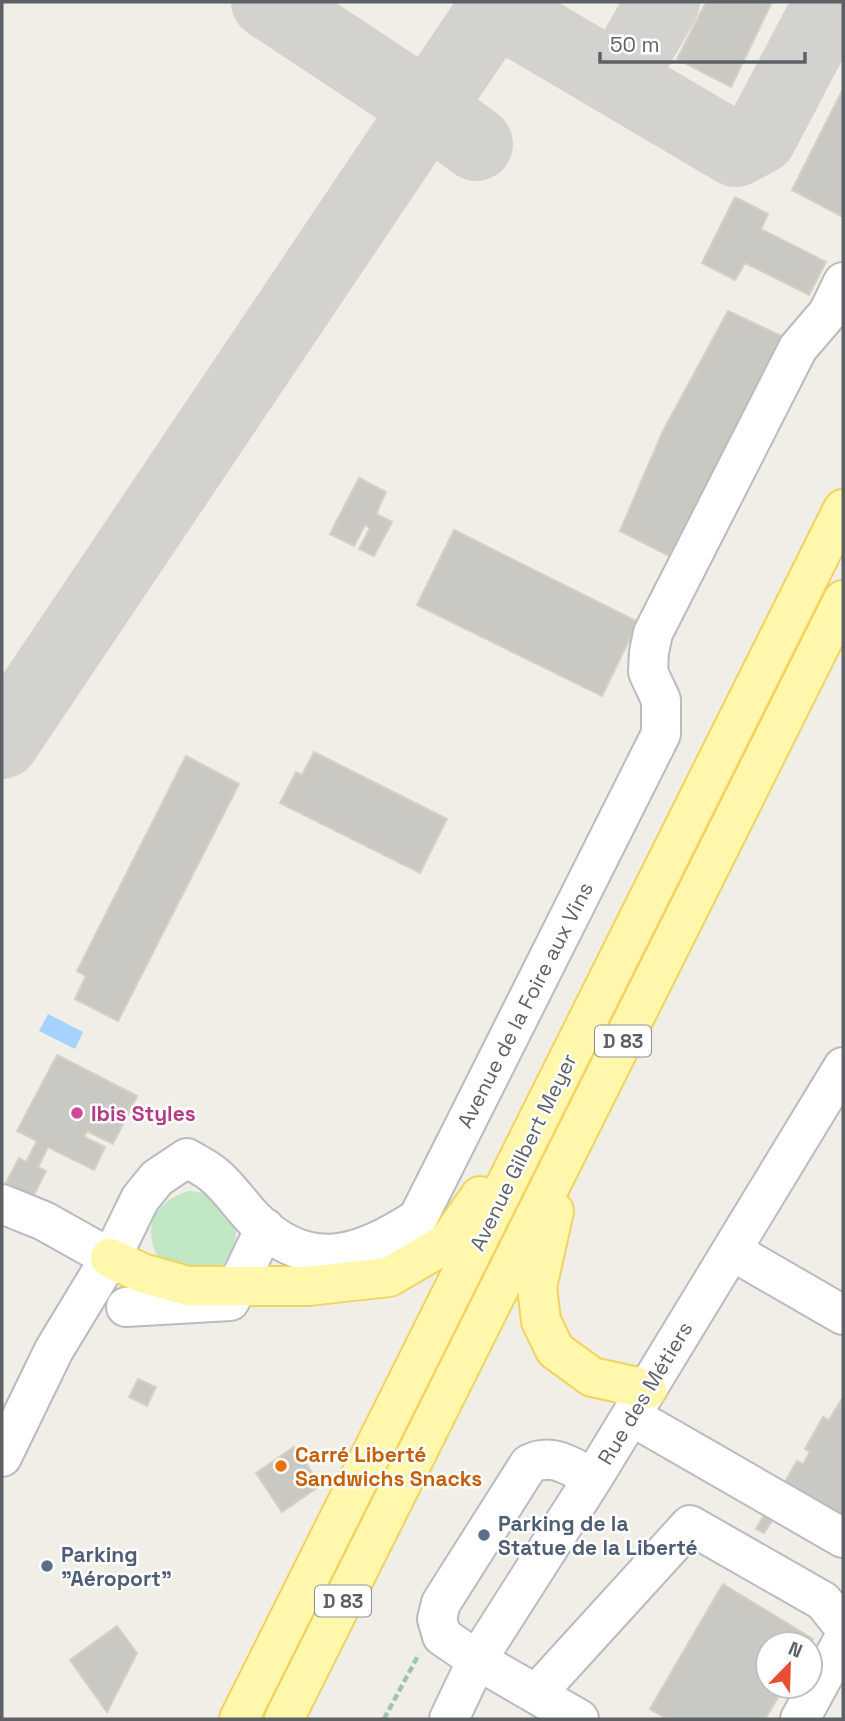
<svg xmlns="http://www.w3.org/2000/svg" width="845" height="1721" font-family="'Space Grotesk',sans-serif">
	<rect width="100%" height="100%" fill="#f0eee6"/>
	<path fill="#c2e7c5" d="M189,1191c47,2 63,47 28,80l-53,-5c-24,-31 -14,-64 25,-75z"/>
	<path fill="#a6d2ff" d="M48,1014l35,18 -8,17 -36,-18z"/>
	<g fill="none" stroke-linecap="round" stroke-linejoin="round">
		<path stroke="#d3d2ce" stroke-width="74" d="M268,2l160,106 48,36
			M495,8l241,142 24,-13 71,-135
			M619,79l44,-77
			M2,742l497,-740"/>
	</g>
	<path fill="#cac8c3" stroke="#d4d0c4" stroke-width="2" d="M706,2h66l-41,85 -54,-28z
		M843,89v128l-51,-27z
		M735,197l33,17 -7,15 65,33 -17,33 -64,-32 -10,17 -33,-17z
		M728,311l60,28 -111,221 -57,-29 43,-100z
		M359,478l27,14 -10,22 16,8 -18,34 -15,-7 11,-21 -5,-3 -11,21 -24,-12z
		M454,530l184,92 -36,74 -185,-91z
		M314,752l133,67 -27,54 -140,-70 16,-31 6,3z
		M186,756l53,28 -121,237 -43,-22 11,-23 -9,-5z
		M57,1055l80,41 -24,48 -26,-13 -3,6 21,10 -11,23 -46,-23 -10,20 8,4 -13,26 -27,-14 13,-25 7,4 11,-21 -20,-10z
		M138,1379l18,8 -9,19 -18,-9z
		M843,1397v127l-61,-37 15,-26 6,3 7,-12 -5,-3 18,-32 6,3z
		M294,1447l27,38 -39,27 -26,-39z
		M764,1515l8,6 -8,12 -8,-4z
		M723,1584l90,55 -3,5h-42v42h17l-20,33h-98l-17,-10z
		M117,1626l20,27 -30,59 -37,-52z"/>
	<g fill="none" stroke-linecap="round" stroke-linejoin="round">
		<defs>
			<path id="minor" d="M2,1204l42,17 66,37
				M732,1251l111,64
				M126,1307l104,-6 35,-73
				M631,1416l212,122
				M2,1457l52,-107 63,-104 23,-47 17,-21 30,-20c8,5 19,10 27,17 15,12 26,30 40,44 54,55 107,37 164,-1l243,-484v-34l-13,-28 1,-20 4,-19 145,-285 30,-35 15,-31
				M536,1694l154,-169 133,76 20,25
				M449,1719l28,-59 116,-182 250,-411
				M579,1719l-102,-59 -35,-24 -5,-17 4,-16 88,-139c24,-12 42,3 64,14
				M800,1719l43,-79"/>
			<path id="major" d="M554,1211l-17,76 4,34 14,29 37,27 55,12
				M110,1258l32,15 46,13h120l81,-9 58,-34 33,-47
				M239,1719l604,-1210
				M284,1719l559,-1119"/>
		</defs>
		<use href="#minor" stroke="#b8bbbf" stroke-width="42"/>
		<use href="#major" stroke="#f2d35d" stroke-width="42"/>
		<path stroke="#9bc8ac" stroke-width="4.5" stroke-dasharray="7 3.5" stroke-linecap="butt" d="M384,1719l35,-65"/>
		<use href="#minor" stroke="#fff" stroke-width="38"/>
		<use href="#major" stroke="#fff7ab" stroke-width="38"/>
	</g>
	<circle fill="#d1479c" stroke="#fff" stroke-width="2.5" cx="77" cy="1113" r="7"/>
	<circle fill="#e8710a" stroke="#fff" stroke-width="2.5" cx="281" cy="1466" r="7"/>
	<g fill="#5c6f8a" stroke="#fff" stroke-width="2.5">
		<circle cx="484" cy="1535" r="7"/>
		<circle cx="47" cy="1566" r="7"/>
	</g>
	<g text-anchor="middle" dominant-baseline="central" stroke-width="5" stroke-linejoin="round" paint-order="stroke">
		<g fill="#fff" stroke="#8e9094" stroke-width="2">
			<rect x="595" y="1025.5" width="56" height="31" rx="5"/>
			<rect x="315" y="1585.5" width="56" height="31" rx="5"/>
		</g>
		<g font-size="19" font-weight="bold" fill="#5d6166">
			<text x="623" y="1041">D 83</text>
			<text x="343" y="1601">D 83</text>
		</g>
		<g font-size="21" fill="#5d6166" stroke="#fff">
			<text transform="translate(525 1005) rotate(-63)">Avenue de la Foire aux Vins</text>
			<text transform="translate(523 1152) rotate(-64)">Avenue Gilbert Meyer</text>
			<text transform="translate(645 1393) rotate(-59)">Rue des Métiers</text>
		</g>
		<g font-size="21" font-weight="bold" fill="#b23c85" stroke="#fff" text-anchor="start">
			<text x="91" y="1113">Ibis Styles</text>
		</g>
		<g font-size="21" font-weight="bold" fill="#c56008" stroke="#fff" text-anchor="start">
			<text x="295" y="1454">Carré Liberté<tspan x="295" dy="24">Sandwichs Snacks</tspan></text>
		</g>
		<g font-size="21" font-weight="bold" fill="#4e5e75" stroke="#fff" text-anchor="start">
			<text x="498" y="1523">Parking de la<tspan x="498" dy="24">Statue de la Liberté</tspan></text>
			<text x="61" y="1554">Parking<tspan x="61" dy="24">"Aéroport"</tspan></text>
		</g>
	</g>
	<rect width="845" height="1721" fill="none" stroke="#5d6166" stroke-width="7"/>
	<g transform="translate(789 1665) rotate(23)"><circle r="33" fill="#ffffff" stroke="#bec0c2" stroke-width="2"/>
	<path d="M0-5L12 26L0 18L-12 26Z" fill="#e94d32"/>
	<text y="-10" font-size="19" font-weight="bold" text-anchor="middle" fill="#5d6166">N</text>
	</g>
	<path d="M600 52v10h205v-10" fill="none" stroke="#5d6166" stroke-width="3.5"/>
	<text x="610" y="52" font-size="21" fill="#5d6166" stroke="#ffffff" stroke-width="5" paint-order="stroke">50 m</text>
</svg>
